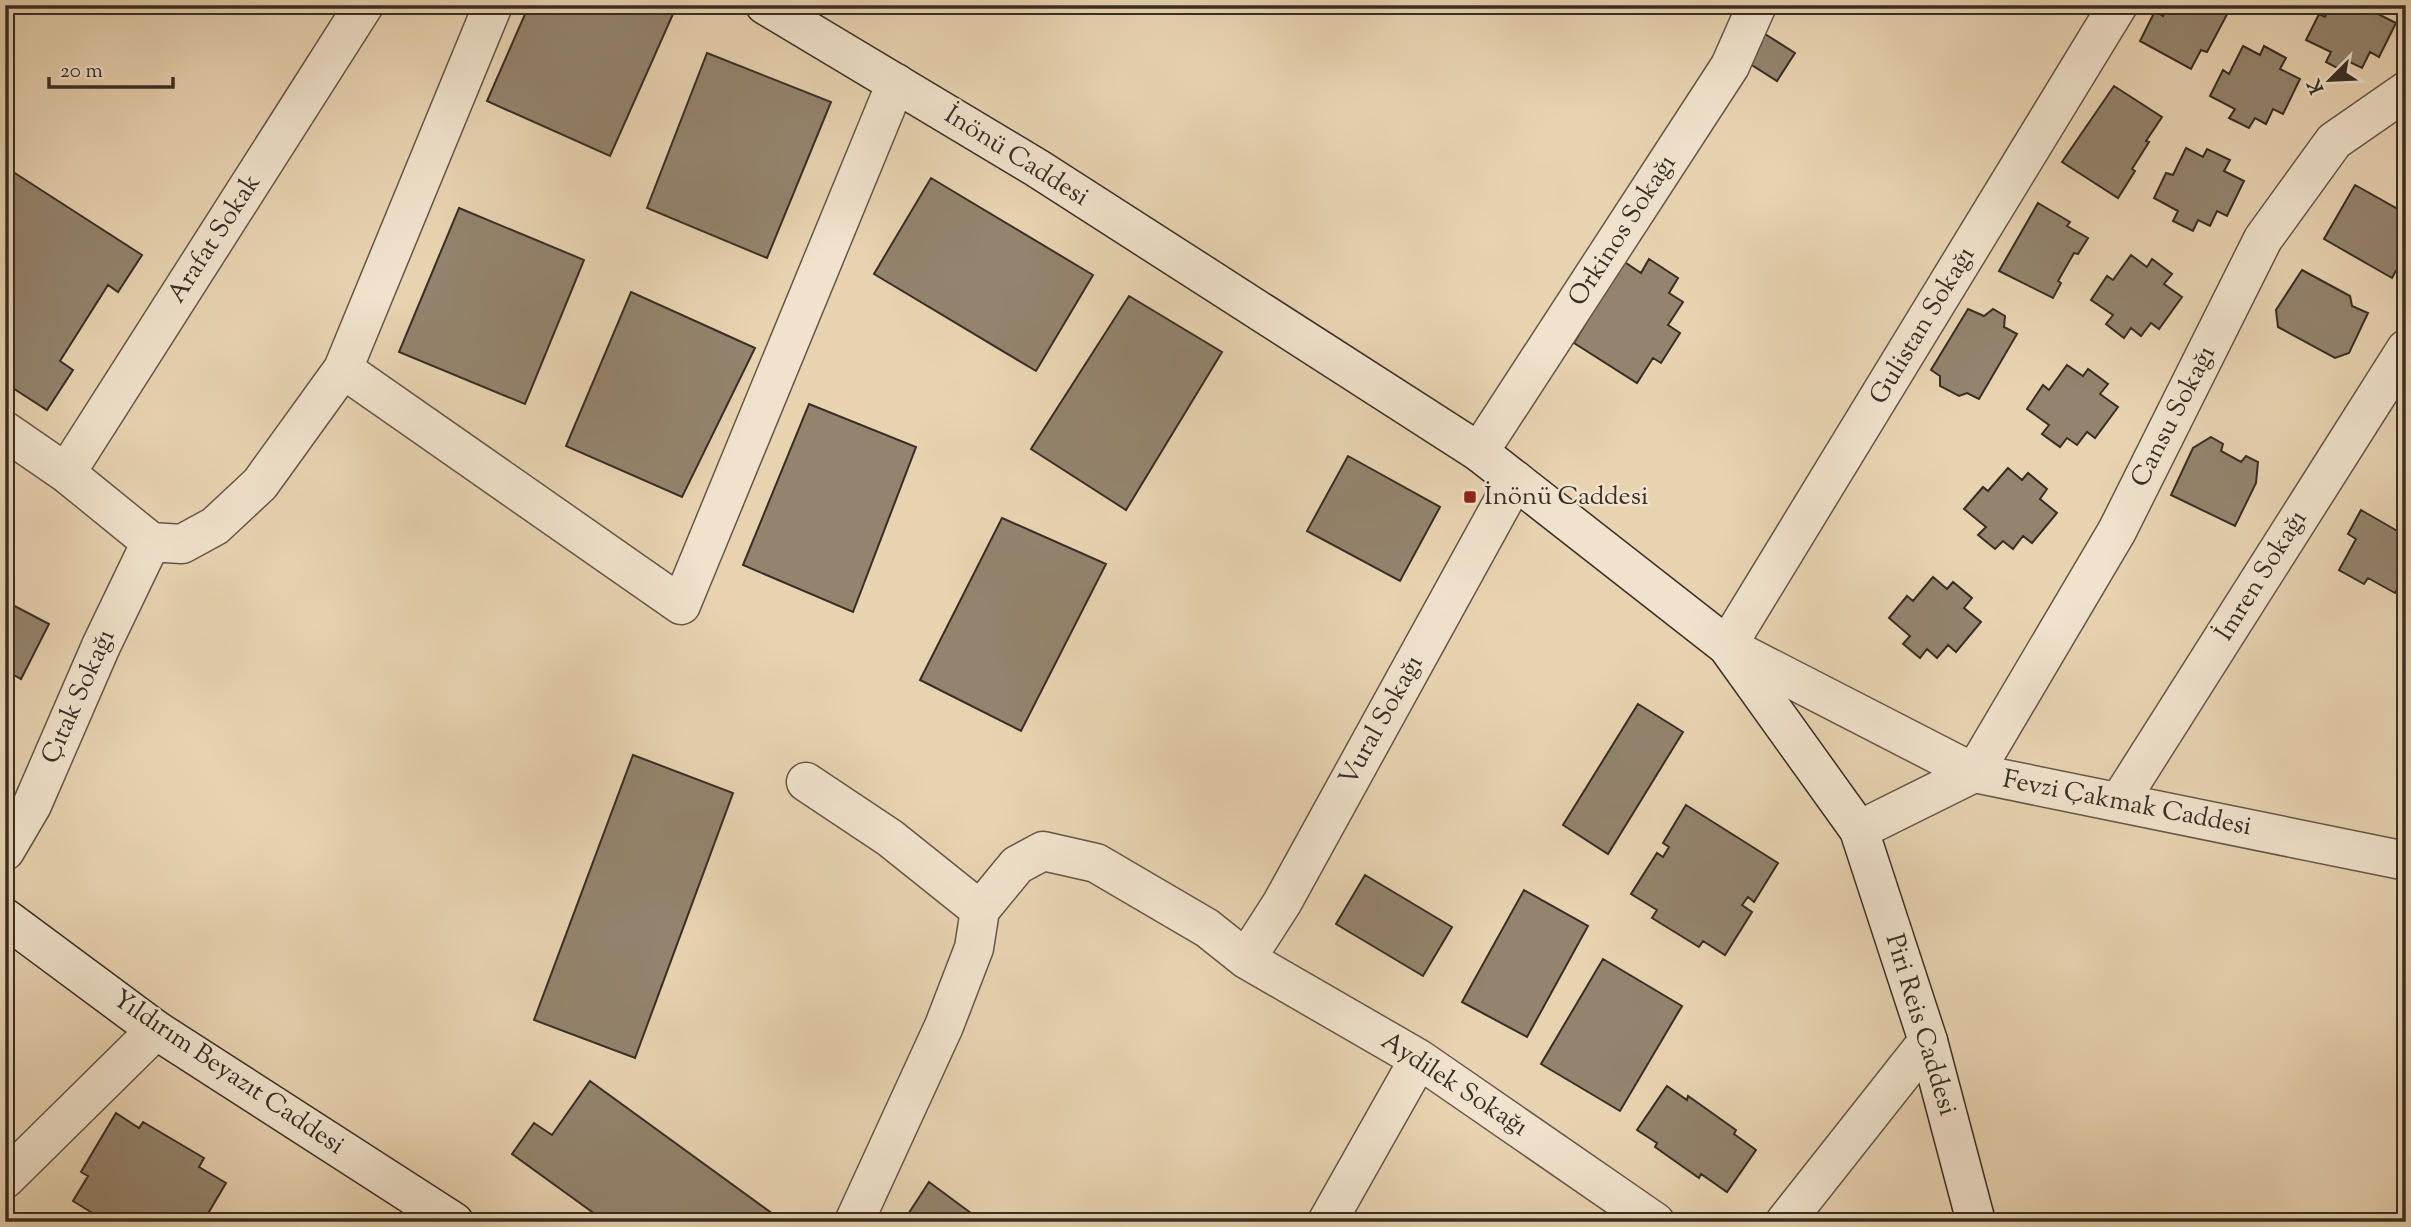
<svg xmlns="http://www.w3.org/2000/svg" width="2411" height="1227" font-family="'Sorts Mill Goudy',serif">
	<rect width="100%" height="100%" fill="#e8d3b1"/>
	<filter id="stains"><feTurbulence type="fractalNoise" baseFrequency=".00286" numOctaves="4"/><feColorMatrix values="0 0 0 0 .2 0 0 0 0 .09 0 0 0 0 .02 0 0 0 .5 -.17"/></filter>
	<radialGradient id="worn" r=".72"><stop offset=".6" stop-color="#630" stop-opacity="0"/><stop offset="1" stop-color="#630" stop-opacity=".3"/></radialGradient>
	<path fill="#94846e" stroke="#382e25" stroke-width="2" d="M529,5h148l-67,151 -123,-55z
		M2169,5h63l-25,47 -6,-2 -10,19 -51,-28 15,-30 8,5z
		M2331,5h49l-4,8 20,10 -17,34 -9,-5 -8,16 -12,-6 -5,10 -19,-10 5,-10 -25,-12 13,-26 6,3z
		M1765,34l30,19 -18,28 -30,-19z
		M2243,46l17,9 4,-9 22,12 -6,11 20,10 -17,35 -10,-5 -7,15 -11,-6 -6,10 -20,-10 6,-9 -25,-13 13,-26 6,4z
		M707,53l124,49 -64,156 -120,-50z
		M2114,86l48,31 -16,24 3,1 -17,27 3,2 -17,27 -56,-36z
		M2186,148l17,9 4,-8 23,11 -6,11 20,10 -17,35 -10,-5 -7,15 -12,-6 -5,11 -20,-10 5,-10 -24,-13 12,-25 7,2z
		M7,168l135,87 -24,37 -10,-7 -48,76 13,9 -26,40 -42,-27v-212z
		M931,178l162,97 -57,96 -162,-97z
		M2355,185l48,27 -4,8 7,4v29l-14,25 -68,-39z
		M2038,203l32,19 -3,4 21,12 -10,16 -4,-1 -16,28 3,2 -8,15 -54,-27z
		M459,208l125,52 -59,144 -126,-52z
		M2131,255l16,12 5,-8 20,15 -8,10 18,13 -23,32 -8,-6 -10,13 -10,-8 -7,10 -18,-14 7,-9 -22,-15 16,-24 6,4z
		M1649,259l29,19 -9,15 14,9 -15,23 12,8 -19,30 -8,-5 -16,25 -63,-40 49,-82 18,12z
		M2302,270l48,26 2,10 16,7 -19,40 -14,5 -57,-31 -2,-17z
		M631,292l124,56 -73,149 -116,-51z
		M1129,296l93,56 -96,158 -95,-61z
		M1968,309l16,7 9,-7 12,7 -1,11 13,7 -38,65 -12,-6 -8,3 -19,-10v-10l-9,-6z
		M2067,365l16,11 5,-7 20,15 -8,10 18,13 -23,31 -8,-6 -10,13 -10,-7 -7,9 -18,-13 7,-9 -22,-16 16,-24 6,5z
		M809,404l107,43 -63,165 -110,-47z
		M2211,437l12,7 -2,7 20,11 5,-6 12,6 -2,21 -21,43 -64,-31 22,-47z
		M1348,456l92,51 -40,74 -93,-50z
		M2008,468l14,12 6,-7 19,16 -7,10 17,14 -25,30 -9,-7 -10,13 -10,-8 -8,8 -17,-14 8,-8 -22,-18 19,-22 5,4z
		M2361,510l45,26v22l-8,14 7,3 -10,18 -27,-15 -4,6 -25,-14 17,-31 -8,-5z
		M1002,518l104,46 -85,167 -101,-51z
		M1933,577l14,12 6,-7 19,16 -8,10 17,14 -25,30 -8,-7 -11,13 -10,-9 -7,9 -17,-14 7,-8 -21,-18 18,-22 6,5z
		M5,601l44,23 -28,55 -16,-9z
		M1638,704l45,28 -75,122 -45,-29z
		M633,755l100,38 -98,265 -101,-38z
		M1686,805l92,58 -24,39 -6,-5 -6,8 10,7 -27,43 -22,-14 -4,6 -47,-29 5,-8 -26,-16 26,-41 6,4 6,-10 -6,-4z
		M1365,875l87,52 -29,49 -87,-52z
		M1524,890l64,36 -61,111 -65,-35z
		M1603,959l79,47 -62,105 -79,-47z
		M590,1081l194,141h-178l-94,-68 22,-31 18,12z
		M1667,1086l20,14 1,-4 48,34 -2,4 22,16 -29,42 -26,-18 -2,4 -44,-31 2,-4 -20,-13z
		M116,1113l23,15 4,-6 61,36 -5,9 27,16 -23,39h-96l-34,-21 15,-25 -7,-4z
		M929,1182l54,40h-80z"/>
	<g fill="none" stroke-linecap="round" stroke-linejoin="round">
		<defs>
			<path id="minor" d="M2118,5l-391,641 247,127 143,-242 146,-292 71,-98 72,-50
				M343,369l338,236 215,-522
				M5,431l61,42 85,69
				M1479,452l251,-386 27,-61
				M66,473l298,-468
				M151,542l31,2 33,-18 45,-42 83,-115 150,-364
				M806,782l84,56 90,72 -6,38 -30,78 -90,196
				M2119,802l287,-453
				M5,851l27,-46 69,-159 50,-104
				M980,910l37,-45 26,-14 53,12 111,65 39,31 173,100 236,163
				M1246,959l36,-56 233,-423
				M5,1179l151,-149
				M1327,1222l92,-163
				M1785,1222l143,-181"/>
			<path id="tertiary" d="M1859,830l115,-57 432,88"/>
			<path id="secondary" d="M765,5l272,163 442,284 248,194 132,184 69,211 48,181
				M5,918l151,112 298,192"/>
		</defs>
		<use href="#minor" stroke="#645748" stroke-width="41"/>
		<use href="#tertiary" stroke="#645748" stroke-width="41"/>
		<use href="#secondary" stroke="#382e25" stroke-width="41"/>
		<use href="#minor" stroke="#f0e2cc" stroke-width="38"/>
		<use href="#tertiary" stroke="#f0e2cc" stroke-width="38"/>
		<use href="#secondary" stroke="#f0e2cc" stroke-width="38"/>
	</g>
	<rect fill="#8f2418" stroke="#f0e2cc" stroke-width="2.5" x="1463" y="490" width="14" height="14" rx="3.5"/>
	<g text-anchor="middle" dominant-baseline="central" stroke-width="5" stroke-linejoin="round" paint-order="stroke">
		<g font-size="26" fill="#382e25" stroke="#f0e2cc">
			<text transform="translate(1016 157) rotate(32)">İnönü Caddesi</text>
			<text transform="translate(1623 231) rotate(-57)">Orkinos Sokağı</text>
			<text transform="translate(215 239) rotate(-57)">Arafat Sokak</text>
			<text transform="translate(1923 326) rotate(-59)">Gulistan Sokağı</text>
			<text transform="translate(2174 417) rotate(-63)">Cansu Sokağı</text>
			<text transform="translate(2262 576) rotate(-58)">İmren Sokağı</text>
			<text transform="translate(79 697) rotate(-66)">Çıtak Sokağı</text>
			<text transform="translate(1382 721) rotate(-61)">Vural Sokağı</text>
			<text transform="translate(2127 804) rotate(11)">Fevzi Çakmak Caddesi</text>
			<text transform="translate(1920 1025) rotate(73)">Piri Reis Caddesi</text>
			<text transform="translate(228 1073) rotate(34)">Yıldırım Beyazıt Caddesi</text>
			<text transform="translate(1454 1085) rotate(33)">Aydilek Sokağı</text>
		</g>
		<g font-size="26" fill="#382e25" stroke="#f0e2cc" text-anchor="start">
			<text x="1484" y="497">İnönü Caddesi</text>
		</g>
	</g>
	<rect width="2411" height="1227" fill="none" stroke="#e8d3b1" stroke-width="28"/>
	<rect x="7" y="7" width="2397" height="1213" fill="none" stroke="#382e25" stroke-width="3.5"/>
	<rect x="14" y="14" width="2383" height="1199" fill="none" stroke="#382e25" stroke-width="2"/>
	<g transform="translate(2330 80) rotate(246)" stroke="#f0e2cc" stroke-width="5" paint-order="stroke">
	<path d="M0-5L12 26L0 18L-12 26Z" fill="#382e25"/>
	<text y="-10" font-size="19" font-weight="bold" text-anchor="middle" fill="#382e25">K</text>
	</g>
	<path d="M49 77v10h124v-10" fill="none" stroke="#382e25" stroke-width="3.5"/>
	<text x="60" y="77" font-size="21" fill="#382e25" stroke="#f0e2cc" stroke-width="5" paint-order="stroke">20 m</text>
	<rect width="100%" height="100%" filter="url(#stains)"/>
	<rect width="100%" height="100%" fill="url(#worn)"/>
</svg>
